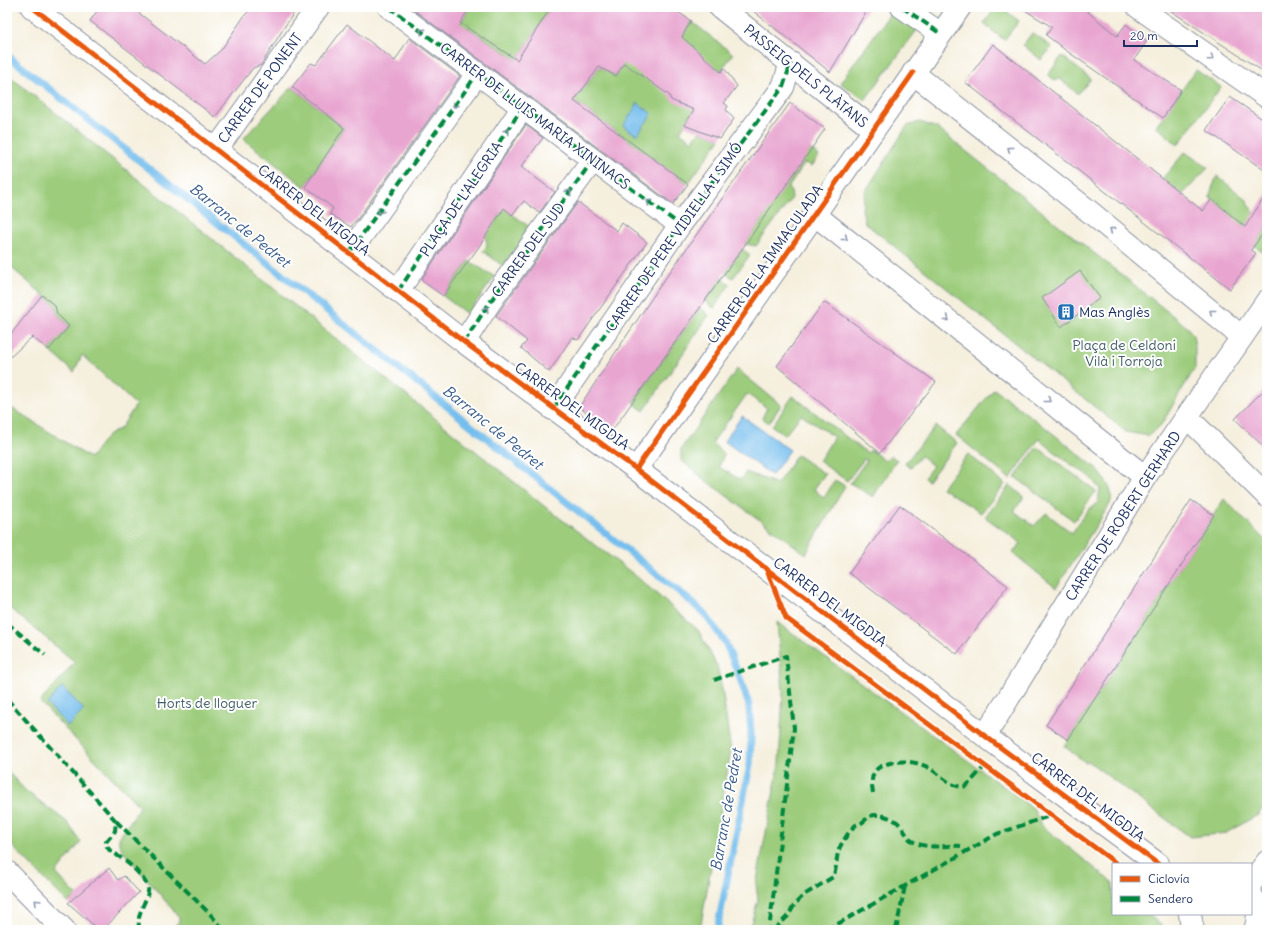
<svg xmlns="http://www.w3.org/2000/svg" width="1274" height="937" font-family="Delius,sans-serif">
	<rect width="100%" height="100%" fill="#fff"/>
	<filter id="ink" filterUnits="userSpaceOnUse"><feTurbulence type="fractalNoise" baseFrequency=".025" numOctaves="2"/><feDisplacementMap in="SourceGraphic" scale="8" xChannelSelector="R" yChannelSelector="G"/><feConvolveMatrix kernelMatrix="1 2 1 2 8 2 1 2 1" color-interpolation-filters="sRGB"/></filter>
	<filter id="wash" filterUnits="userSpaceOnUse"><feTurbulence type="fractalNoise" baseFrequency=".012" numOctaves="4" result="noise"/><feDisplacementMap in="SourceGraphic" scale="16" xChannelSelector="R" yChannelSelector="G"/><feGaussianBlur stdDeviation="0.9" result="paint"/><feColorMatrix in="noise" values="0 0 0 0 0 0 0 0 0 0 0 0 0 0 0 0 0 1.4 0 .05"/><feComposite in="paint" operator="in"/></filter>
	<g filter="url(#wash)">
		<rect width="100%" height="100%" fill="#f5efdd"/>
		<path fill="#9ccc7b" stroke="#5c7e6c" d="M470,7h81l-34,53 -50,-33 -6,6 -4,-4z
			M996,7h5l18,14 -15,19 -20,-16z
			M891,12l26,18 -52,70 -25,-17z
			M691,21l42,33 -32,44 -21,34 12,9 8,-10 20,8 -32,45 -114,-83 25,-34 17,9 23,-38 31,18z
			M1032,33l20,14 -11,13 -18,-15z
			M1062,56l29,23 -13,15 -19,-16 -3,3 -8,-6z
			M1196,70l25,17 -43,58 -22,-19z
			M7,74l537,432 92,70 62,54 19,36 5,23 9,62 -31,179h-528l7,-9v-4l-56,-66 -4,-7v-6l21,-31 -100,-105 35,-40 -68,-56v-201l83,53 12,-16 7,-7 12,-7 15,-23 -54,-50 -8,17 -25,-22 20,-24 -12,-12 -2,-9 -48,-41z
			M292,87l52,41 -39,59 -62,-48z
			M920,122l17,6 250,199 6,8 2,12v21l-34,57 -12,11 -23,-4 -261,-209 -3,-14 3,-17 42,-66z
			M810,149l9,7 -7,10 -7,-3 -17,25 3,4 1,6 -36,48 -11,-2z
			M1185,152l23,16 -26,27 -20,-16z
			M1217,176l31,25v4l13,13 -14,14 -18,-18 -19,-16 1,-7z
			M505,209l26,19 -28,38 -20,-15c6,-5 4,-11 0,-17z
			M1267,228v28l-13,-11z
			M691,243l38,24 13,-18 8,6 -17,23 -46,-30z
			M683,253l47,31 -16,24 -9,-7 10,-13 -38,-26z
			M469,261l26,16 -28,37 -24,-18z
			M700,308l9,7 -65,96 -6,-4 -5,-5z
			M737,369l44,36 -12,18 -7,-5 5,-10 -20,-14 -35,49 12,11 -5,13 22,13 5,-8 31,12 20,-29 28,19 -11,15 10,9 11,-18 10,6 -39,68 -101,-74 -24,-20v-11z
			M994,389l52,39 50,40c9,11 19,23 14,36l-54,84 -43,-35 8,-10 -36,-26 25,-32 14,12 -10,14 20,15 12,-13 26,20 15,-22 11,-9 2,-13 -12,-14 -18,-11 -31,-25 -29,40 -54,-44z
			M793,396l74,57 4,-3 14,11 6,-5 6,4 -24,37 -23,-14 17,-23 -3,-1 -17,22 -28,-20 15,-24 -33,-22 -16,20 -13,-9z
			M936,426l21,17 -29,38 -4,-3 9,-12 -12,-10 -10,11 -6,-4z
			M1037,447l59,44 -22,30 -59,-44z
			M968,454l37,30 -24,29 -39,-25z
			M1224,499l43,43v260l-9,13 -32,18 -36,4 -102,-76 -2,2 -22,-17z
			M777,622l256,186 8,17 72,58v31h35l18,16h-417l9,-30 -2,-15 23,-121 4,-72z
			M7,771l19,20 41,31 14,20 -25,31 20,22 -8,8 -61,-62z"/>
		<path fill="#74beed" stroke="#4876a6" d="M638,103l14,11 -15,21 -14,-9z
			M742,416l48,34 -18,25 -48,-34z
			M62,687l22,23 -16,16 -21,-22z"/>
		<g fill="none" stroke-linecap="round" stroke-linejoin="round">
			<path stroke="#74beed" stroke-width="7" d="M7,55l676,540 21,18 21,29 13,31 11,32 2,30 -1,30 -33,165"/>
		</g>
		<g id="blocks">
			<path fill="#e8a5d0" d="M100,7h31l74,57 16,-14 24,-35 8,-8h45l-13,19 -24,39 -8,3 -38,49 -125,-96z
				M410,7h60l-10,16 57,37 34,-53h120l20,14 -9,16 39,35 3,-4 13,18 -13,17 4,3 -2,4 8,9 -14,20 -36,-14 10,-15 -23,-10 -2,-5 -45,-32 -8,13 -17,-9 -25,34 114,83 -15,20z
				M748,7h121l-39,65z
				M1020,7h62l35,29 9,-12 21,17 -13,19 47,30 -18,28 -99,-69 -18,-14 6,-8z
				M1165,7h102v67z
				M347,24l48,37 14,-23 51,38 -104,145h-1l-4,6 -21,-13 3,-6 -28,-21 39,-59 -52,-41 19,-24 5,2z
				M993,44l210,167 9,-12 33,28 22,-34v35l-16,22 5,3 -26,36 -265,-207z
				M1230,97l37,25v50l-61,-42z
				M790,103l35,26 -83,120 -131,183 -32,-25 81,-121z
				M526,125l17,13 -22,29 34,25 -16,21 -15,-12 -12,14 -8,-7 -26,40 -35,48 -22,-16z
				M578,202l39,29 5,-8 25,19 -69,98 -6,-3 -23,35 -28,-24 6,-7 -31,-25z
				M1080,271l20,27 -39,29 -19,-29z
				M42,295l13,11 2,8 12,12 -20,24 -17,-13 -25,23v-21z
				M824,302l112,80 -56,71 -103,-87z
				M1267,387v63l-32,-31z
				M1191,500l23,15 -146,225 -22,-15z
				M900,505l108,81 -51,68 -108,-81z
				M109,868l9,12 6,-4 15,16 -36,38h-4l-31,-27z"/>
		</g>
	</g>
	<g filter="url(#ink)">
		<use href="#blocks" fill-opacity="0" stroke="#888f9e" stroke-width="1"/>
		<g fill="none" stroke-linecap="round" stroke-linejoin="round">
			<defs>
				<path id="minor" d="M32,7l432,335 172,127 349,267 173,128
					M389,7l291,218
					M720,7l154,123
					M902,7l39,27
					M1138,7l129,90
					M913,73l177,139 152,125
					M216,150l102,-143
					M814,214l331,263
					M349,253l119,-166 9,-14
					M398,291l125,-184
					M464,342l26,-40 103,-142
					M553,409l127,-184 103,-138 8,-24
					M1187,417l80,79
					M636,469l324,-462
					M985,736l160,-259 122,-176
					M7,872l57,58
					M1251,883l16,-21
					M1251,895c8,10 8,24 4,35
					M1190,914l1,7 2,9"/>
			</defs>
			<use href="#minor" stroke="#888f9e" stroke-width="24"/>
			<use href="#minor" stroke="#fff" stroke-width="22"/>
			<path stroke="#00873e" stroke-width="4" stroke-dasharray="8 4" stroke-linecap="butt" d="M389,7l291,218
				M902,7l39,27
				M349,253l119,-166 9,-14
				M398,291l125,-184
				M464,342l26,-40 103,-142
				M553,409l127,-184 103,-138 8,-24
				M7,623l38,32
				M714,680l72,-24 8,72 -25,202
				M7,699l109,122 -1,10 -9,11c1,3 0,4 2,6 2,4 7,5 10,8 10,6 26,20 30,32 2,9 -12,24 -9,38l3,4
				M873,793c-2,-12 -3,-23 11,-28 14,-6 34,-4 47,4 10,6 22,21 35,17 2,-1 16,-17 19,-20
				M116,821l94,93 14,16
				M774,930l14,-14 7,-12 9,-9 29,-18c5,-10 2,-22 8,-32 4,-7 9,-16 15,-20 3,-1 6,-2 8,-4 3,-2 2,-3 4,-4 8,-5 23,0 29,5 7,6 10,16 15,19 15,9 33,4 49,5
				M827,930l170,-96 55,-19
				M896,930l9,-44"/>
			<defs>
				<path id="cycleway" d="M32,7l432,335 172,127 349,267 173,128
					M636,469l277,-396
					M766,568l20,50 331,246"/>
			</defs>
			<use href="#cycleway" stroke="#fff" stroke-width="8"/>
			<use href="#cycleway" stroke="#e8590c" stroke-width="5"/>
		</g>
		<defs><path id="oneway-chevron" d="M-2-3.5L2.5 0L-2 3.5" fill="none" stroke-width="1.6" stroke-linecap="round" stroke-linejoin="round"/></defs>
		<g stroke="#8d97ae">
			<use href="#oneway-chevron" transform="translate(422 31) rotate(-143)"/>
			<use href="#oneway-chevron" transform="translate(1211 58) rotate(35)"/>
			<use href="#oneway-chevron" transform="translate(455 105) rotate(126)"/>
			<use href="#oneway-chevron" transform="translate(507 131) rotate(-56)"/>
			<use href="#oneway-chevron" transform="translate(1010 149) rotate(-142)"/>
			<use href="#oneway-chevron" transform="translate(569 192) rotate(-54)"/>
			<use href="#oneway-chevron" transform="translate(649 202) rotate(-143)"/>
			<use href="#oneway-chevron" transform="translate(380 211) rotate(126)"/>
			<use href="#oneway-chevron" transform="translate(1112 230) rotate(-141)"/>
			<use href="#oneway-chevron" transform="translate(845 238) rotate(38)"/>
			<use href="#oneway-chevron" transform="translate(486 309) rotate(-56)"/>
			<use href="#oneway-chevron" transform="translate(1212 312) rotate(-141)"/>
			<use href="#oneway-chevron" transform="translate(947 319) rotate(38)"/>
			<use href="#oneway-chevron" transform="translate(1048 400) rotate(39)"/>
			<use href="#oneway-chevron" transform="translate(37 902) rotate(-135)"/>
		</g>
	</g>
	<defs>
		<symbol id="building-square" viewBox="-11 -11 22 22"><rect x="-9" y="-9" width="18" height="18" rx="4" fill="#1f6fb2" stroke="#fff"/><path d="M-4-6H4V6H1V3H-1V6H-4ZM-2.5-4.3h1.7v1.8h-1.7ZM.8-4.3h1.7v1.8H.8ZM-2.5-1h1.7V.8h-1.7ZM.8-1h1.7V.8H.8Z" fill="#fff"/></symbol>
	</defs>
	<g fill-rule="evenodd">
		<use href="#building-square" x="1056" y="302" width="20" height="20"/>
	</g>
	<g text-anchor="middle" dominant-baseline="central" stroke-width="4" stroke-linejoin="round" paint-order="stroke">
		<g font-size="14" fill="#1b2f5e" stroke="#fff">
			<text transform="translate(806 76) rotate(39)">PASSEIG DELS PLÀTANS</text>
			<text transform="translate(260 88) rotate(-54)">CARRER DE PONENT</text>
			<text transform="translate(535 116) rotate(37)">CARRER DE LLUIS MARIA XININACS</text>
			<text transform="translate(461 199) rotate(-56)">PLAÇA DE L'ALEGRIA</text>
			<text transform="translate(314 210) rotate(38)">CARRER DEL MIGDIA</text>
			<text transform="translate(674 237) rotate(-55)">CARRER DE PERE VIDIELLA I SIMÓ</text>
			<text transform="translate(528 250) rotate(-54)">CARRER DEL SUD</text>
			<text transform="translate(765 264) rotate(-55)">CARRER DE LA IMMACULADA</text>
			<text transform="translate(572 406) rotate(36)">CARRER DEL MIGDIA</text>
			<text transform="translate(1123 516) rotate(-57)">CARRER DE ROBERT GERHARD</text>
			<text transform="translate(830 602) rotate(37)">CARRER DEL MIGDIA</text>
			<text transform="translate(1088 797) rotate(37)">CARRER DEL MIGDIA</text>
		</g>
		<g font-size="14" fill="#1b2f5e" stroke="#fff" text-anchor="start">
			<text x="1079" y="312">Mas Anglès</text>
		</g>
		<g font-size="14" fill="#425e67" stroke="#fff">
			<text x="1124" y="345">Plaça de Celdoni<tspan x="1124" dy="16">Vilà i Torroja</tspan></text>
			<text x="207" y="703">Horts de lloguer</text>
		</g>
		<g font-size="15" font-style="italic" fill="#365a89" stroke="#fff">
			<text transform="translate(240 225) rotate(39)">Barranc de Pedret</text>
			<text transform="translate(493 427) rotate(39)">Barranc de Pedret</text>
			<text transform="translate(726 810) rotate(-80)">Barranc de Pedret</text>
		</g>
	</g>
	<rect width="1274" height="937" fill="none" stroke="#fff" stroke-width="24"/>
	<rect x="1112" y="863" width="140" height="52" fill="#ffffff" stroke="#a4acbf"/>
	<rect x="1120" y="876" width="20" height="6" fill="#e8590c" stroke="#a4acbf"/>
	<text x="1148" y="883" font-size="12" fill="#1b2f5e">Ciclovía</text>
	<rect x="1120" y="896" width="20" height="6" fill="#00873e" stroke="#a4acbf"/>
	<text x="1148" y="903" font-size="12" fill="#1b2f5e">Sendero</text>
	<path d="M1124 40v6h73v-6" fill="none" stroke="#1b2f5e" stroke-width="2"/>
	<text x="1130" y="40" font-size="12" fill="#1b2f5e" stroke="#ffffff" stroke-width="3" paint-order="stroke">20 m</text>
</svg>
